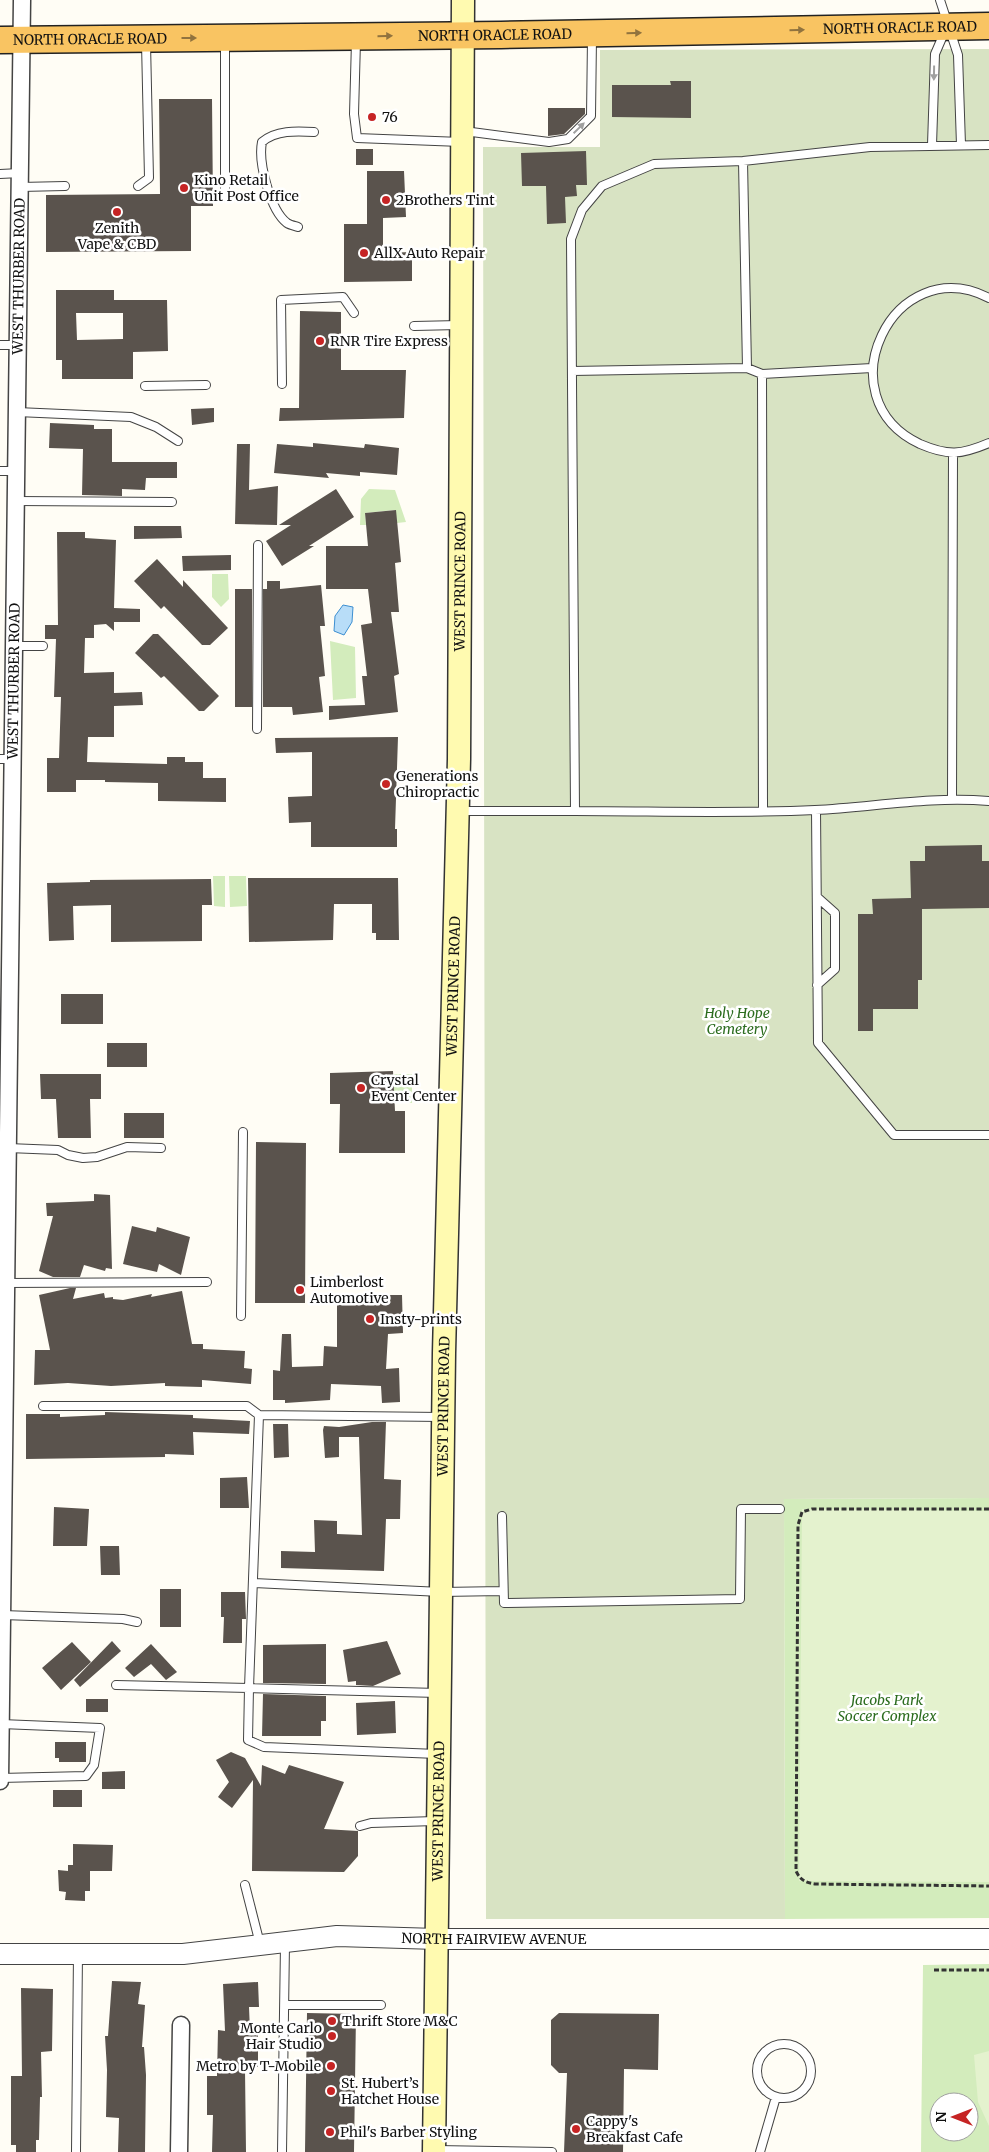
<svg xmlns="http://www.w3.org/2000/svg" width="989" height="2152" font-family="Merriweather,serif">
	<rect width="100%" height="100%" fill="#fffdf5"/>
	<path fill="#d3ecbc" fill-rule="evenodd" d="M369,489l26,1 11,32 -9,1 -2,-13 -30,3 1,12h-6l1,-26z
		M212,574h16l1,25 -8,8 -9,-10z
		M330,641l25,6 1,51 -23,2z
		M213,876h12v31l-11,-1z
		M229,876h17l1,30 -17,1z
		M394,1074h18v29h-18z
		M989,1498v420l-204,1 -1,-420z
		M989,1964v188h-68l2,-187zM939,2102h30v30h-30z"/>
	<path fill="#d8e3c3" d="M989,49v1449l-205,1 1,420h-299l-3,-1772h117v-97z"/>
	<path fill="#e4f2ce" d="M802,1509l187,2v371l-190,-1z
		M989,2051v75l-11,-24 -4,-47z"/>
	<path fill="#b8ddf8" stroke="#3d8fd1" d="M343,605l10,2 -1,15 -8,13 -10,-4 1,-15z"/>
	<path fill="#5a534d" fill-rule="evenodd" d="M670,81h21v37l-79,-1v-32h59z
		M159,99h53l1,107h-22v45l-145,1v-57l114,-1z
		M548,108h37v6l-21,20 -16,2z
		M356,149h17v16h-17z
		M586,151l1,34h-11l1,11 -12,1 1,26 -19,1 -1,-38h-24l-1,-33z
		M367,171h37l2,46 -23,1v35l29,-1v29l-68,1v-58h23z
		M56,290h58v10h53l1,51 -35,1v27h-71v-19h-6zM76,313h47v26l-46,1z
		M300,311l41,1v58h65l-2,48 -125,3 1,-13h19z
		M214,408v14l-22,3 -1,-16z
		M50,423l44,2v4h18v33h65v16h-31l-1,12 -23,-1v7l-40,-1 1,-46 -34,-1z
		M313,443l51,5 1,-4 34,4 -2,27 -37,-3v4l-34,-3 3,5 -55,-5 3,-29 36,3z
		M237,444h13l-1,46 29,-4 -1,39 -42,-1z
		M336,489l18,28 -45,29h5l-32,20 -16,-25 25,-16h-12z
		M396,510l5,52 -6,1 4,49h-8l8,62 -5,2 4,36 -69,8v-14l36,-1 -3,-29h5l-6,-51 11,-2 -4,-34h-42v-43h42l-3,-33z
		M134,526h47l1,12 -48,1z
		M57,532h28v6l31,2 -2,68 26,1v13h-26v9l-8,-7 -12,1v13h-9l-1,35 30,-1v21l28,-1 1,13 -29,1v31h-26l-1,25 80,2v-7h18v5h18v16h23v24l-68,-1v-18l-53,-1v-2h-29v12h-29v-34h12l2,-61h-7l2,-58h-11v-14h13z
		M231,555v15l-48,1 -1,-15z
		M157,559l26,28v-7l45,48 -18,17h-8l-38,-39 -3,3 -27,-28z
		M267,581h13v8l41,-4 4,41h-5l5,50 -6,1 4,35 -30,3 -1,-8h-29v-118h4z
		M235,589h17v118h-17z
		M153,634h5l61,62 -15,15h-5l-35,-35 -3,2 -26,-25z
		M398,737l-3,92h2v18h-86v-25l-22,1 -1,-26 24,-1v-44l-36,1 -1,-15z
		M982,845v16h7v47l-67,1v71h-4v29h-45v22h-15v-117h15l-1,-15 39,-1 -1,-37h15v-15z
		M248,878h150l1,62h-23v-7h-4v-29h-38l-1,36 -84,2z
		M211,879l1,26h-10v36l-91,1v-37l-38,1 1,34 -25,1 -2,-58 43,-1v-2z
		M61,994h42v30h-42z
		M107,1043h40v24h-40z
		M393,1071l2,40h10v42h-66l1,-49h-10v-31z
		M40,1074h61v25h-11l1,39h-33l-2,-39h-15z
		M124,1113h40v25h-40z
		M256,1142l50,1 -1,160h-50z
		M94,1194l16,1 2,74 -6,-1 -1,3 -21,-6 -4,12h-27l-14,-6 14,-55h-6l-1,-13 48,-2z
		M132,1226l24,6 1,-5 33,10 -9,38 -22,-11 -2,8 -34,-8z
		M70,1288h6l-3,11 31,-6 1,5 8,-1v2l10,1 29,-6 -1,3 31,-6 10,53h11v5l42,2 -1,17 8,1 -1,15 -49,-4v7l-37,-1v-3l-54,3 -43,-3 -34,2 1,-35h15l-11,-55z
		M337,1295h65l1,38 -15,1 -2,35 13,-1 1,34 -18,1 -1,-17 -50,-2 -1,16 -45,3v-3h-12v-30l7,1 2,-37h9l1,33 31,-1 1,-20 13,1z
		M105,1412l88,3v3l57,3 -1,13 -56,-2 1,23 -29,-1v3l-139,2v-45h34v3l45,-2z
		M372,1422h14l-2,57 17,1 -1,39h-14l-2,52 -103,-3v-17l34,1 -1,-32 23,1v13l25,1 -3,-98h-20v20l-14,1 -2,-28 1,-4 15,1z
		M273,1424h15l1,33 -15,1z
		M247,1477l2,31h-29v-30z
		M54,1507l35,2 -2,37h-34z
		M100,1546h19l1,29h-19z
		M160,1589h21v38h-21z
		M221,1592h24l1,27h-4v24h-19l1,-26h-3z
		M112,1641l9,10 -41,36 -6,-7z
		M387,1641l14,33 -28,12 -17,-1v-4l-8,1 -5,-32z
		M72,1642l19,20 -30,28 -19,-22z
		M151,1644l26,28 -11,8 -15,-16 -17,13 -9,-9z
		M326,1644v40l-63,-1v-38z
		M263,1694l63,2v25h-5v15h-59z
		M86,1699h22v13h-22z
		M395,1701l1,32 -39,2 -1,-32z
		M55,1742h31v20h-27v-4h-4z
		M231,1752l14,6 16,28 1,-21 23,9 4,-9 55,17 -20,47 34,2v25l-14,16 -92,-1 1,-91 -21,28 -14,-11 11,-15 -13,-22z
		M125,1771v18h-23v-17z
		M53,1790h29v17h-29z
		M73,1844l40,1 -1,26h-22v20h-5v10l-20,-1 1,-8 -7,-1 -1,-21 10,1v-6h5z
		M112,1981l29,1 -3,22 7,1 -3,42h2l2,28 -1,77h-27l1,-34 -13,-1 1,-47 -2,-34h3z
		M258,1982l1,25h-10l1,24h8v36h-11l-2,3 1,82h-34l1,-37h-6v-39h10l1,-46 7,1 -2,-47z
		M21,1988l32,1 -1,62 -11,1 1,45h-2l-1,43h-3v12h-20v-7h-5v-69h11z
		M307,2013l49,1 -2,138h-49z
		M559,2013l100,1 -1,56 -34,-1 -1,83h-59l3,-79h-8l-8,-8v-45z"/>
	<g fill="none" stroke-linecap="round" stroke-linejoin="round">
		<defs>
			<path id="service" d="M940,0l18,55 3,90
				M356,41l-2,73 3,24 104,4
				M464,131l85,11 19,-3 23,-23 1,-78
				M932,145l3,-91 10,-23
				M989,145l-119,2 -127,14 -89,3 -52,22 -20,24 -11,29 4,572c80,0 160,3 240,-1 59,-3 115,-14 174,-9
				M0,174l20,-1
				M138,186l11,-8 -3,-135
				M20,187l45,-1
				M225,197v-156
				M298,227c-3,-1 -8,-2 -11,-4 -17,-13 -29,-61 -25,-81 14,-12 34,-11 52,-10
				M989,298c-96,-49 -167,100 -69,146 28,12 41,11 69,-1
				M414,326l45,-1
				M0,345h18
				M747,368l15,6 110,-6
				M572,371l175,-3 -4,-207
				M762,374l1,437
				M282,384l-1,-84 62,-3 11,16
				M145,386l61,-1
				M17,412l114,5 25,10 22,14
				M0,471h16
				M16,501l156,1
				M14,646h29
				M257,729l1,-184
				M0,759h13
				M952,798l1,-344
				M816,810l2,233 76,92h95
				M460,811h115
				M817,897l18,16v56l-18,16
				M8,1148l50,2 10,5 15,3 14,-1 30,-10 34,1
				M6,1283l201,-1
				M241,1316l2,-184
				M43,1406h204l12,9 -10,273 189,5
				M259,1415l183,2
				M502,1516l2,87 236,-4 1,-90h39
				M253,1583l188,9 62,-1
				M2,1615l121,4 14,3
				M116,1685l133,3 -1,52 16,7 173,7
				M0,1778l86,-2 8,-11 6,-37 -99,-4
				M360,1826l11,-3 64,-2
				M245,1885l15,59
				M285,2005h96
				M757 2071a27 27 0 1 1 54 0a27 27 0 1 1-54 0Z
				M437,2150l115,2
				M76,2152l2,-198
				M282,2152l3,-208
				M760,2152l16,-55"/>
			<g id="minor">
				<path id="s1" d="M0,1781l22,-1781"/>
				<path d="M179,2152l2,-127"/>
			</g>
			<g id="tertiary">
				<path id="s2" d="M0,1954h183l154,-18 100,3h552"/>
			</g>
			<g id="secondary">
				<path id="s3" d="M434,2152l10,-799 15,-594 4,-759"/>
			</g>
			<g id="trunk">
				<path id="s4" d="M0,40l501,-5 488,-9"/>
			</g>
		</defs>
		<use href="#service" stroke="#444" stroke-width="10"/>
		<use href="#minor" stroke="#444" stroke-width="19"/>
		<use href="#tertiary" stroke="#444" stroke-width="22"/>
		<use href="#secondary" stroke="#333" stroke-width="25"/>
		<use href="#trunk" stroke="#222" stroke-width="29"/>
		<path stroke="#333" stroke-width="3" stroke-dasharray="5 2.5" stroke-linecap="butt" d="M989,1509h-177l-10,3 -4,13 -2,346c4,9 10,12 20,13l173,2
			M934,1970h55"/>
		<use href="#service" stroke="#fff" stroke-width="8"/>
		<use href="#minor" stroke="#fff" stroke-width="16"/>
		<use href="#tertiary" stroke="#fff" stroke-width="20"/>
		<use href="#secondary" stroke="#fffab0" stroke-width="22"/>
		<use href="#trunk" stroke="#f9c462" stroke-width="26"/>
	</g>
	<defs><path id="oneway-solid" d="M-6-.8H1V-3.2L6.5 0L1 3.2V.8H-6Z" transform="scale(1.25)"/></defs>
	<g fill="#91733e">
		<use href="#oneway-solid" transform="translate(797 30) rotate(-1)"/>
		<use href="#oneway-solid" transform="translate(634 33) rotate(-1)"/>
		<use href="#oneway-solid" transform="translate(385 36) rotate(-1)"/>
		<use href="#oneway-solid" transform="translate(189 38)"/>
	</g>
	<g fill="#a0a0a0">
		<use href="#oneway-solid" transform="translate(934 73) rotate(91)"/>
		<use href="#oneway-solid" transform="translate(579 128) rotate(-44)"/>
	</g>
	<g fill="#c62424" stroke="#fff" stroke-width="2">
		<circle cx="372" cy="117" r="5"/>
		<circle cx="184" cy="188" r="5"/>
		<circle cx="386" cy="200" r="5"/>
		<circle cx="117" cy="212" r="5"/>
		<circle cx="364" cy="253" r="5"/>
		<circle cx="320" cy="341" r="5"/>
		<circle cx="386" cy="784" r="5"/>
		<circle cx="361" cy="1088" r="5"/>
		<circle cx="300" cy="1290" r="5"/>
		<circle cx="370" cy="1319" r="5"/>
		<circle cx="332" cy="2021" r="5"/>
		<circle cx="332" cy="2036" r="5"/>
		<circle cx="331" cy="2066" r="5"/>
		<circle cx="331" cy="2091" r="5"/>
		<circle cx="576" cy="2129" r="5"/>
		<circle cx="330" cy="2132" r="5"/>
	</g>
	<g text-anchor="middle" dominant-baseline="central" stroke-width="5" stroke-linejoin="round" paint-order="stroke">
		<g font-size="14" fill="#111" stroke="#fff">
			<text stroke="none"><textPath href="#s4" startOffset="900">NORTH ORACLE ROAD</textPath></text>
			<text stroke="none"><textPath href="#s4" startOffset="495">NORTH ORACLE ROAD</textPath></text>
			<text stroke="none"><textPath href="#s4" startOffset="90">NORTH ORACLE ROAD</textPath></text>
			<text stroke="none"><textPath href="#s1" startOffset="1505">WEST THURBER ROAD</textPath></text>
			<text stroke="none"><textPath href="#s3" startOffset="1571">WEST PRINCE ROAD</textPath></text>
			<text stroke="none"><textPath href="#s1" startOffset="1100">WEST THURBER ROAD</textPath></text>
			<text stroke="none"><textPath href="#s3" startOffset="1166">WEST PRINCE ROAD</textPath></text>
			<text stroke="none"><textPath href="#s3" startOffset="746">WEST PRINCE ROAD</textPath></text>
			<text stroke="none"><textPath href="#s3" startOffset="341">WEST PRINCE ROAD</textPath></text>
			<text stroke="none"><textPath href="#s2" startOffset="495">NORTH FAIRVIEW AVENUE</textPath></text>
		</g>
		<g font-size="14" fill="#111" stroke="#fff" text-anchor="start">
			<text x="382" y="117">76</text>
			<text x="194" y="180">Kino Retail<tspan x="194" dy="16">Unit Post Office</tspan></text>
			<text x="396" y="200">2Brothers Tint</text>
			<text x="117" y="228" text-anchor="middle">Zenith<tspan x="117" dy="16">Vape &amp; CBD</tspan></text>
			<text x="374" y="253">AllX Auto Repair</text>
			<text x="330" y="341">RNR Tire Express</text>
			<text x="396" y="776">Generations<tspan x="396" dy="16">Chiropractic</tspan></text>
			<text x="371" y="1080">Crystal<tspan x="371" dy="16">Event Center</tspan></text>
			<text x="310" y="1282">Limberlost<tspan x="310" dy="16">Automotive</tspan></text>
			<text x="380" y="1319">Insty-prints</text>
			<text x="342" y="2021">Thrift Store M&amp;C</text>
			<text x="322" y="2028" text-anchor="end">Monte Carlo<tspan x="322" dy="16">Hair Studio</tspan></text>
			<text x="321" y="2066" text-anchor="end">Metro by T-Mobile</text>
			<text x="341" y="2083">St. Hubert’s<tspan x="341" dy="16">Hatchet House</tspan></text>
			<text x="586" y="2121">Cappy's<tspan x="586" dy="16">Breakfast Cafe</tspan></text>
			<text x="340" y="2132">Phil's Barber Styling</text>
		</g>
		<g font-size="14" font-style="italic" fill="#2b6c1e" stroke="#fff">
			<text x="737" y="1013">Holy Hope<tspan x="737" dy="16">Cemetery</tspan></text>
			<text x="887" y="1700">Jacobs Park<tspan x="887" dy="16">Soccer Complex</tspan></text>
		</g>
	</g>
	<g transform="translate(954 2117) rotate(270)"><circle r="24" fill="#ffffff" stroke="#a0a0a0"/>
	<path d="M0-4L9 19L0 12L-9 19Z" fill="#c62424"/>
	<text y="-8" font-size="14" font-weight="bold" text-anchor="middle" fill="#111111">N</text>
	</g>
</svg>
